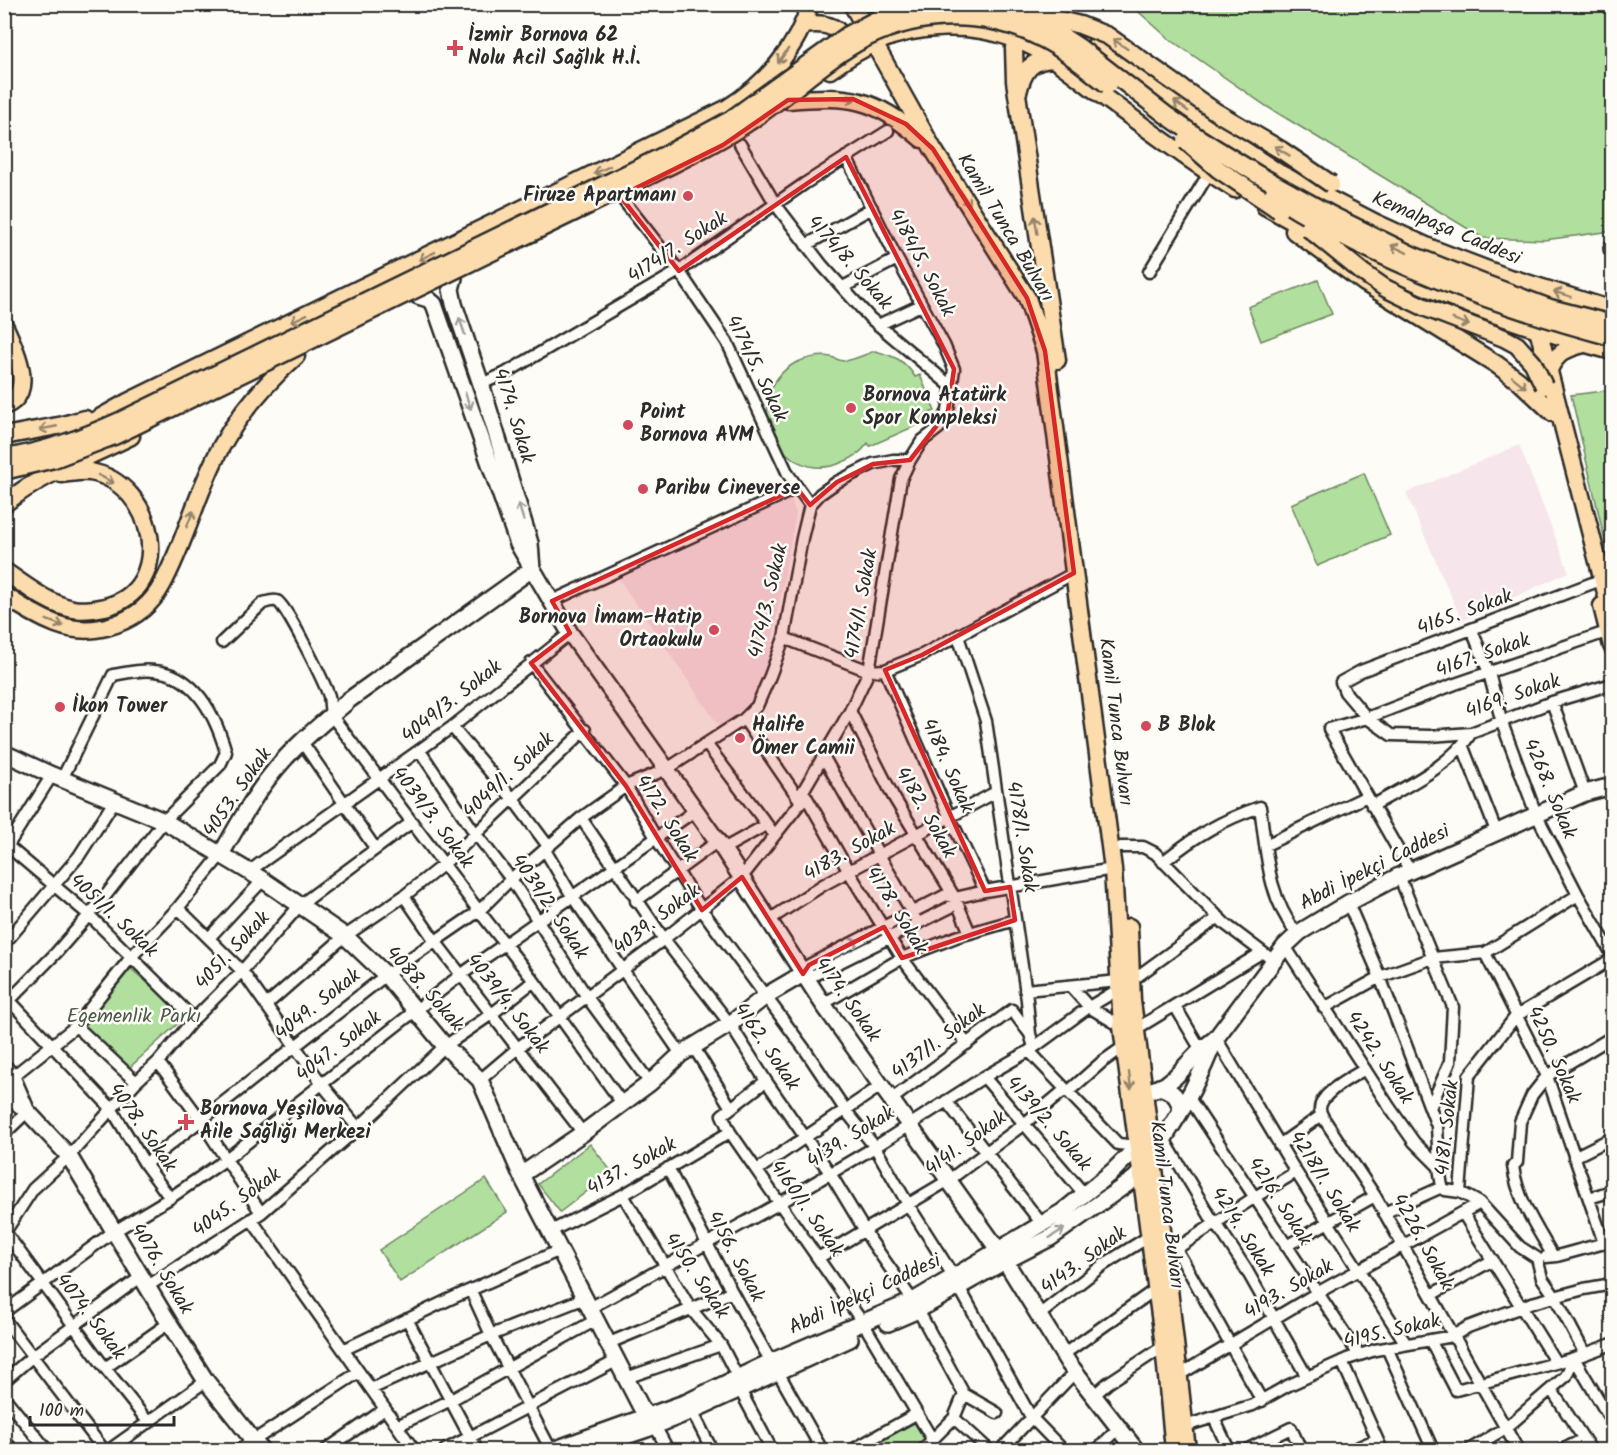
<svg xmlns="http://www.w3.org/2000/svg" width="1617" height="1455" font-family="Kalam,sans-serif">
	<rect width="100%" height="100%" fill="#fdfcf7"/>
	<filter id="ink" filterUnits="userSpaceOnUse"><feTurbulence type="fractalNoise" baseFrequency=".0167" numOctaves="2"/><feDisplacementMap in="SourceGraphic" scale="12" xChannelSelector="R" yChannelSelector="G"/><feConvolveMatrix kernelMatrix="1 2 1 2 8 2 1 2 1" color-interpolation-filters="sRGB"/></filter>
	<g filter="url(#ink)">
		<path fill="#f6e5ea" d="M1519,445l50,127 -107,49 -56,-128z
			M791,499l5,15 -27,145 -19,44 -30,25 -101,-149z"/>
		<path fill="#b1df9d" stroke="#6e8564" stroke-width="1.5" d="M1131,5h481v226l-68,9 -61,-2 -217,-132 -98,-68z
			M1318,280l14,34 -71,27 -13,-34z
			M875,351c19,5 30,9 40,26l5,-2 15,36 -9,3 3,6 -59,26 -2,-3c-7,10 -14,15 -25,19 -62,28 -107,-65 -48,-99 10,-5 25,-8 36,-6 5,1 9,5 14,4 9,-1 21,-7 30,-10z
			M1612,390v181l-41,-176z
			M1364,473l26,62 -73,31 -26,-62z
			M130,968l56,48 -57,52 -48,-40z
			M590,1144l22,28 -52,40 -22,-28z
			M486,1179l21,33 -107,70 -21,-32z
			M914,1423l12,17 -10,10h-51z"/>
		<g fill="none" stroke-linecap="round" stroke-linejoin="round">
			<path stroke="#d3d2ce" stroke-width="16" stroke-dasharray="16 8" stroke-linecap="butt" d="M1043,4l53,41"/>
			<defs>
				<path id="street" d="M740,144l36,61 46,60 48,53 83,70
					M620,196l59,75 48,71 61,132 22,31
					M806,245l66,-37
					M1149,272l60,-99
					M843,287l54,-28
					M878,325l43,-20
					M481,384l23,-10 175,-103 125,-87 84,-53
					M1603,579l-242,92 -20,11 4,10 22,26 24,17 39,1 41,-3 81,-31 60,-18
					M552,601l245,-113
					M1472,630l17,43 13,50 34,91 42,81 34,59
					M958,636l28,85 41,279 3,34 4,13
					M784,638l85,33 16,-1 65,148 35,73
					M222,642l41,-39c4,-1 9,-3 14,-2 10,5 47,81 52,95 1,6 1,13 2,19l148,196 55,70 88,122
					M531,663l95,123 30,52 46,72 104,141 40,60 29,36 34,59 45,71
					M885,670l37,-15 152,-82
					M1552,702l33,91
					M850,711l43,85 62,102 15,35
					M744,719l57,83
					M452,727l61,72 35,47
					M302,742l73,106
					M707,745l67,89
					M1463,747l33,84
					M420,751l55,82 36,46 76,118 63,86
					M823,756l92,162
					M803,791l46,81 53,86 65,86
					M1372,806c34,-20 78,-39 99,-73
					M581,818l83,121 66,85 36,57 64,92 41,68 42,60
					M4,843l85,72 105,104
					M1266,845l101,-49
					M1121,847h22l12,6 70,71 49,37
					M723,849l43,-24
					M5,850l47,-75
					M545,850l27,46 109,158
					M1163,862c32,-26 59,-42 97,-55 7,47 7,88 37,127
					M1410,871l-81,-142 38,-11 88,-34 157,-54
					M248,872l204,-145 118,-94
					M1399,876l54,131 -3,55 -20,46
					M404,896l31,45 148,192
					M955,898l-4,9 -137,68 -11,-1 6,-9 137,-70 9,3 30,-7 128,-22
					M636,901l82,-60
					M1348,903l32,74 57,149 2,41
					M178,908l64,63 79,112 37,45
					M769,920l54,-35 173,-93
					M209,938l54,-58
					M4,944l75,-88 36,-56
					M1285,946l105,162 24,34 25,25 3,20
					M1485,953l62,123 57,167
					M1131,981l88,-64
					M1070,986l19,21 30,-18
					M1025,990l94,-9
					M10,1001l101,107 34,56 25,34
					M823,1004l79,-46 54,-21 59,-17
					M266,1005l79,-69 59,-40 40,-32 141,-134
					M4,1006l52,-53 47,-54 61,-78 56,-56 6,-13c-10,-34 -30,-78 -72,-81 -13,-2 -28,2 -41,4l-51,104
					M1175,1006l26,44
					M1324,1008l56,-31 53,-19 52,-5 93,-58
					M76,1026l60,56
					M1136,1029l125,-76
					M1216,1038l80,134 110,172
					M693,1046l38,62
					M1029,1051l89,93 20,2
					M158,1062l42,57 61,94
					M1365,1069c-13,8 -46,24 -45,41 0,1 3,8 4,9l51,77 143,254
					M12,1077l64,-51 56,-70 46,-48 42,-52
					M984,1077l101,118
					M480,1080l39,-33 145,-108 78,-62 59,-75 2,-11 47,-80 19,-40 32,-192 9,-19 12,-19 17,-13 9,-17 6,-42 -10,-24 -47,-86 -51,-102
					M766,1081l-44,34 8,17 133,191
					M1189,1098l170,257
					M892,1099l120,-89 18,24
					M946,1101l96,123
					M4,1134l24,-23
					M1164,1139l47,79 5,5 30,46 61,108
					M1279,1145l43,-30
					M1574,1157l38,-19
					M145,1164l241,-189 93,-64 32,-32 70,-61 45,-32 41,-17 77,-50 13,-13 13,-30 14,-38 18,-100 8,-33 10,-11 17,-12 36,-18 20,-4h17
					M668,1168l64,124 39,70
					M757,1170l125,-85
					M1442,1187l3,3 15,2 20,11 40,44 17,11
					M1460,1192l9,-116 47,-60 96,-57
					M623,1195l68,114 30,36 17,33
					M1589,1198l23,-7
					M1384,1213l58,-26
					M1463,1213l93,150
					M251,1219l163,231
					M551,1231l72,-36 107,-63
					M1286,1246l89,-50
					M1176,1249l79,-52 41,-25
					M1165,1253l11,-4 6,10 80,142
					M1553,1256c-16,-28 -36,-57 -40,-90l4,-4 3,-40 12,-27 15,-19 65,-39
					M1546,1257l11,-1 55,-15
					M818,1258l131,-78 75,-56 37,-31 8,-2 33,-29 17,-12 7,-2
					M1537,1258l5,20 13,19 30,57
					M148,1286l113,-73 97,-85 87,-82 48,-33 41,-32
					M959,1287l72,130 32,33
					M471,1291l20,44 60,115
					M1431,1295l62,-35
					M590,1308l190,-105 95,-56 109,-70 45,-26 60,-44 33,20
					M918,1310l46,84 -10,24 -32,32
					M4,1312l109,-80 57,-34 55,-38 237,-186 234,-164
					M1039,1315l64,-50 47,-29
					M4,1319l100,131
					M407,1319l70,131
					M868,1331l64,108
					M1430,1340l26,50 118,-32 38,64
					M609,1343l123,-51
					M1387,1348l46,102
					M345,1349l103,-49 112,-50
					M1064,1354l92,-65
					M1342,1361l40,89
					M105,1368l64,-45
					M778,1372l44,78
					M1179,1375l138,-82 163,-90
					M626,1378l95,-33
					M4,1381l30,-26 108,-79
					M371,1389l120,-54 94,-37
					M1551,1389l40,61
					M740,1390l32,60
					M964,1394l33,19
					M1093,1396l15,-13 56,-37
					M4,1397l43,53
					M692,1411l20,39
					M954,1418l35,32
					M1214,1418l15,32
					M149,1423l-44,-55 -100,-136 28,-43 36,-33 67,-74 22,-20 36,-43 48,-48 58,-66 112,-83
					M397,1426l54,-26 145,-80
					M655,1426l13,24
					M1185,1426l68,-21 34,-19 60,-27 28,-9 78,-14 15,-9 64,-24 52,-14 28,-5
					M4,1440l9,10
					M109,1450l97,-69
					M239,1450l120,-78
					M326,1450l59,-41
					M445,1450l173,-90
					M852,1450l64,-36
					M1001,1450l74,-78
					M1097,1450l22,-22
					M1246,1450l45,-22 10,22
					M1352,1450l25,-11
					M1469,1450l37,-22 60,-52 8,-18 38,-14
					M1562,1450l22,-11"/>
				<path id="secondary" d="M1612,248v1
					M454,278l-3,11 3,15 27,80 49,159 2,26
					M418,296l10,3 6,5 84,240 52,89 153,216 100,155 176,247 70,113 67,86
					M4,753l48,22 112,46 99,59 82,56 41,39 59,71 35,34 41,95 125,242
					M220,856c17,-29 33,-60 55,-86 21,-26 49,-48 74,-70l183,-131
					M4,1068l8,9 13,30
					M1159,1087c14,4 20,10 22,24
					M4,1092l22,18 43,46 100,167 37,58 55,69
					M1143,1105l2,-12 20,-8 10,-8 26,-27 15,-12 69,-92 15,-14 48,-29 51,-27 186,-83 27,-7
					M521,1175l62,-42 67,-50 31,-29 49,-30 37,-29 36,-21
					M888,1323l30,-13 87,-49 45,-23 84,-59c13,-12 21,-27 31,-42 20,-31 36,-62 50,-97
					M553,1450l134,-48 79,-38 147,-63 149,-89 51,-41 25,-25 1,-8
					M585,1450l62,-21 45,-18 158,-72"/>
				<path id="primary" d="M852,4l81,145 94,149 18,53 68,518 9,158 42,319 10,104
					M876,4l24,14
					M804,25c21,-3 42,1 40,27
					M1016,32l-2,16 1,33 42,279
					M1096,45l121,87 60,40 99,51 57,26 84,32 11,16 10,32 74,287
					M830,70c14,-10 31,-21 47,-28 40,-18 94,-19 135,-4 35,12 63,37 92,59 43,32 86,64 131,92
					M1018,92c6,-23 13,-32 36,-33
					M788,100c63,-5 85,-3 134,39
					M1265,206c29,16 57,32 86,46 83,41 172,76 261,99
					M1294,231l71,52 131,81 23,17 34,32
					M1514,279l98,31
					M4,325c10,21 34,69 0,81
					M1549,370c7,-17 18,-22 35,-26
					M4,436l59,-11 22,-6
					M66,437l62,-35 598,-293c39,-24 72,-61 84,-105
					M4,504c37,-30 85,-47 127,-68
					M4,571c21,14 44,33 69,38 11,2 22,0 32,-2 72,-18 51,-124 -15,-135 -9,-1 -19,1 -28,2
					M4,595c16,11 34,22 52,29 39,15 86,-2 106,-39 24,-44 35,-94 59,-138 19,-35 45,-64 75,-91
					M1602,606l10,40
					M1129,927l3,74 33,252 22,197"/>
			</defs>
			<use href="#street" stroke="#2b2b2b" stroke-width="15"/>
			<use href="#secondary" stroke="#2b2b2b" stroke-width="20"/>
			<use href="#primary" stroke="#2b2b2b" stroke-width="21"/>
			<use href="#street" stroke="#fdfcf7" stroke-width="10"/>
			<use href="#secondary" stroke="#fdfcf7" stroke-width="15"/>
			<use href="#primary" stroke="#fcdcac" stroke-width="16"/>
			<defs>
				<path id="primary-bridge" d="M1035,14l45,11 28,11 108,76 65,38 50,34
					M1186,141l32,28 61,41
					M1272,195c105,67 220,110 340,142
					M1308,228l54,44 23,16 41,20 78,30 13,7 16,18 11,23
					M4,458c42,-6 80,-21 118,-38l543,-265 65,-35 118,-85 35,-19 31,-8 37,-3 48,3 52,21 29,19 86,67 33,23 58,36 74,41 81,40 71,28 67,25 62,16
					M4,471l50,-12 60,-23 557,-271c26,-13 52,-26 76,-42 41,-26 76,-63 119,-85 55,-27 120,-28 175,0 25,12 46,31 67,47"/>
			</defs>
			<use href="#primary-bridge" stroke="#2b2b2b" stroke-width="21" stroke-linecap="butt"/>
			<use href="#primary-bridge" stroke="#fcdcac" stroke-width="16"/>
		</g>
		<defs><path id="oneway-shaft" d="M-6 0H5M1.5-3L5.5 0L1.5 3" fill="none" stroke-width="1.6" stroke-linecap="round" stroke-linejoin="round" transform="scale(1.5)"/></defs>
		<g stroke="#94846c">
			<use href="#oneway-shaft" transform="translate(1120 44) rotate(-146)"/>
			<use href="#oneway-shaft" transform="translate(783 56) rotate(126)"/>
			<use href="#oneway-shaft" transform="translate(846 99) rotate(7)"/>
			<use href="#oneway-shaft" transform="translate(1181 106) rotate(-144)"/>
			<use href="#oneway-shaft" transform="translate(1282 151) rotate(-149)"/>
			<use href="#oneway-shaft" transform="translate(602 170) rotate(154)"/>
			<use href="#oneway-shaft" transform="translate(965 198) rotate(57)"/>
			<use href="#oneway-shaft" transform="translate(1036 225) rotate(-99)"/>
			<use href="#oneway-shaft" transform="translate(1399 249) rotate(-154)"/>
			<use href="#oneway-shaft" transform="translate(427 256) rotate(154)"/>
			<use href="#oneway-shaft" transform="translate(1562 294) rotate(-163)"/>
			<use href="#oneway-shaft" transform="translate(299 318) rotate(154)"/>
			<use href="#oneway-shaft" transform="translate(1461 322) rotate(21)"/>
			<use href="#oneway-shaft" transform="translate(1519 382) rotate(39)"/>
			<use href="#oneway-shaft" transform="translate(48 428) rotate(169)"/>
			<use href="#oneway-shaft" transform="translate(106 479) rotate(27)"/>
			<use href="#oneway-shaft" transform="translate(190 519) rotate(-67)"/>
			<use href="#oneway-shaft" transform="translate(55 623) rotate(21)"/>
			<use href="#oneway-shaft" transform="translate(1130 1081) rotate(83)"/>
		</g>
		<g stroke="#9e9e9b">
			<use href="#oneway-shaft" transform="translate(462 326) rotate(-109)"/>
			<use href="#oneway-shaft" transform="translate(468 401) rotate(71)"/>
			<use href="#oneway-shaft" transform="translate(521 512) rotate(-107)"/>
			<use href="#oneway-shaft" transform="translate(851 944) rotate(-27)"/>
			<use href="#oneway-shaft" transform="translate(1057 1233) rotate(-33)"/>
		</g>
	</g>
	<path fill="#d62828" fill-opacity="0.2" stroke="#d62828" stroke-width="4.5" stroke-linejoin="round" d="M853,99l53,25 27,25 94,149 18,53 29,222 -152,82 -37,15 100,221 25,-4 5,33 -113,38 -18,-31 -75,38 -6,9 -61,-97 -40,33 -76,-124 -95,-123 39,-30 -18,-32 245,-113 13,17 27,-23 36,-18 37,-4 38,-49 6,-42 -108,-212 -167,114 -59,-75 103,-51 65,-45z"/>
	<g fill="#d1495b" stroke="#fdfcf7" stroke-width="2">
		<path d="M452 39h6v6h6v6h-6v6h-6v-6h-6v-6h6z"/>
		<circle cx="688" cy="196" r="6"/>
		<circle cx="851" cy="408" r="6"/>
		<circle cx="628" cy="425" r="6"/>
		<circle cx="643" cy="489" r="6"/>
		<circle cx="714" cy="630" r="6"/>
		<circle cx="60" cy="707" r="6"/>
		<circle cx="1146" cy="726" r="6"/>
		<circle cx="740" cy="738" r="6"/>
		<path d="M183 1113h6v6h6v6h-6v6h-6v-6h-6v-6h6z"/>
	</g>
	<g text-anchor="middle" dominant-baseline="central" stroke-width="5" stroke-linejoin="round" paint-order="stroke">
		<g font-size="20" font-weight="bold" fill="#2b2b2b" stroke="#fdfcf7" text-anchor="start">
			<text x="468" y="36">İzmir Bornova 62<tspan x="468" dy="23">Nolu Acil Sağlık H.İ.</tspan></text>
			<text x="676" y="196" text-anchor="end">Firuze Apartmanı</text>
			<text x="863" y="396">Bornova Atatürk<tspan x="863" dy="23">Spor Kompleksi</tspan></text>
			<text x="640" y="413">Point<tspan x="640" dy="23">Bornova AVM</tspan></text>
			<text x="655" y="489">Paribu Cineverse</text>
			<text x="702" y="618" text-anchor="end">Bornova İmam-Hatip<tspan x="702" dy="23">Ortaokulu</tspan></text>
			<text x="72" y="707">İkon Tower</text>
			<text x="752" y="726">Halife<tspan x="752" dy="23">Ömer Camii</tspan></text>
			<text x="1158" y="726">B Blok</text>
			<text x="200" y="1110">Bornova Yeşilova<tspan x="200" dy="23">Aile Sağlığı Merkezi</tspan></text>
		</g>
		<g font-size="20" fill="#2b2b2b" stroke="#fdfcf7">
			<text transform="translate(1005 228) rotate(59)">Kamil Tunca Bulvarı</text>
			<text transform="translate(1446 229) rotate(23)">Kemalpaşa Caddesi</text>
			<text transform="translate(678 248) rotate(-33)">4174/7. Sokak</text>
			<text transform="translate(849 263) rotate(49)">4174/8. Sokak</text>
			<text transform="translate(921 263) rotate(62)">4184/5. Sokak</text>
			<text transform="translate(756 369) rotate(64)">4174/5. Sokak</text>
			<text transform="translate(513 416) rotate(73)">4174. Sokak</text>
			<text transform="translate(769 601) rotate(-77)">4174/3. Sokak</text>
			<text transform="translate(862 604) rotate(-80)">4174/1. Sokak</text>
			<text transform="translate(1465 613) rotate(-20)">4165. Sokak</text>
			<text transform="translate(1483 656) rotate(-19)">4167. Sokak</text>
			<text transform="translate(1513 697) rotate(-19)">4169. Sokak</text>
			<text transform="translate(452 702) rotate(-38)">4049/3. Sokak</text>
			<text transform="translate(1115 722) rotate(83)">Kamil Tunca Bulvarı</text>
			<text transform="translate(947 766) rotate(66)">4184. Sokak</text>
			<text transform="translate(509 776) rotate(-43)">4049/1. Sokak</text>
			<text transform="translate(1549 789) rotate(67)">4268. Sokak</text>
			<text transform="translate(238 793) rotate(-55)">4053. Sokak</text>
			<text transform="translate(925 813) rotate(60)">4182. Sokak</text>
			<text transform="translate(432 818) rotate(53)">4039/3. Sokak</text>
			<text transform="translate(666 819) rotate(58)">4172. Sokak</text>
			<text transform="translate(1021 837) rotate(81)">4178/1. Sokak</text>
			<text transform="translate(850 852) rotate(-29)">4183. Sokak</text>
			<text transform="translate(1375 868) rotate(-27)">Abdi İpekçi Caddesi</text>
			<text transform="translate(549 907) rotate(56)">4039/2. Sokak</text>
			<text transform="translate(896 911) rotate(58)">4178. Sokak</text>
			<text transform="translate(113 916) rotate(43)">4051/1. Sokak</text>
			<text transform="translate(657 920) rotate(-37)">4039. Sokak</text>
			<text transform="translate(233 951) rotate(-47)">4051. Sokak</text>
			<text transform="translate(424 989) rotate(48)">4088. Sokak</text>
			<text transform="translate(847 1000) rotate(55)">4174. Sokak</text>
			<text transform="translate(507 1004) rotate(52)">4039/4. Sokak</text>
			<text transform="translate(318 1005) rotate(-38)">4049. Sokak</text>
			<text transform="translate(939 1042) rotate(-37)">4137/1. Sokak</text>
			<text transform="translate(339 1047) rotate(-38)">4047. Sokak</text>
			<text transform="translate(766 1047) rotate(56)">4162. Sokak</text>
			<text transform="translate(1553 1055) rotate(66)">4250. Sokak</text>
			<text transform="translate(1379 1058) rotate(57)">4242. Sokak</text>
			<text transform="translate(1048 1124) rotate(49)">4139/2. Sokak</text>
			<text transform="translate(142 1128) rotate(55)">4078. Sokak</text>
			<text transform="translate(1448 1128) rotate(-84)">4181. Sokak</text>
			<text transform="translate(851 1138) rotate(-32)">4139. Sokak</text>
			<text transform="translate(966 1144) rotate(-36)">4141. Sokak</text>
			<text transform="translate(632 1167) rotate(-29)">4137. Sokak</text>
			<text transform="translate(1324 1182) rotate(58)">4218/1. Sokak</text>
			<text transform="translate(1279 1202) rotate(57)">4216. Sokak</text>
			<text transform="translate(237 1203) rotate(-36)">4045. Sokak</text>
			<text transform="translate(1166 1205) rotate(83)">Kamil Tunca Bulvarı</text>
			<text transform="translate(806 1209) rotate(55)">4160/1. Sokak</text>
			<text transform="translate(1242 1232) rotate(58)">4214. Sokak</text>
			<text transform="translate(1422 1242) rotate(61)">4226. Sokak</text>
			<text transform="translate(735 1257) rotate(62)">4156. Sokak</text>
			<text transform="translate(1084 1261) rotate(-36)">4143. Sokak</text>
			<text transform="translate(161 1269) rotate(59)">4076. Sokak</text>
			<text transform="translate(696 1276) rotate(56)">4150. Sokak</text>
			<text transform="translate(1289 1290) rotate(-30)">4193. Sokak</text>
			<text transform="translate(865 1295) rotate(-25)">Abdi İpekçi Caddesi</text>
			<text transform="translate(90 1317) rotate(53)">4074. Sokak</text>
			<text transform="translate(1392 1332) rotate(-13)">4195. Sokak</text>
		</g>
		<g font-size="20" fill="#4c5848" stroke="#fdfcf7">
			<text x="134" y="1017">Egemenlik Parkı</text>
		</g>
	</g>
	<rect width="1617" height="1455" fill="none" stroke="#fdfcf7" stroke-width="24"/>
	<rect x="12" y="12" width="1593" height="1431" fill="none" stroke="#2b2b2b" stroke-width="2" filter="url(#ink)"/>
	<path d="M30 1416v9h144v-9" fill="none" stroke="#2b2b2b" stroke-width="3"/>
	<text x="39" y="1416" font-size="18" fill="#2b2b2b" stroke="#fdfcf7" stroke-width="4.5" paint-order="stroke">100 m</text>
</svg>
